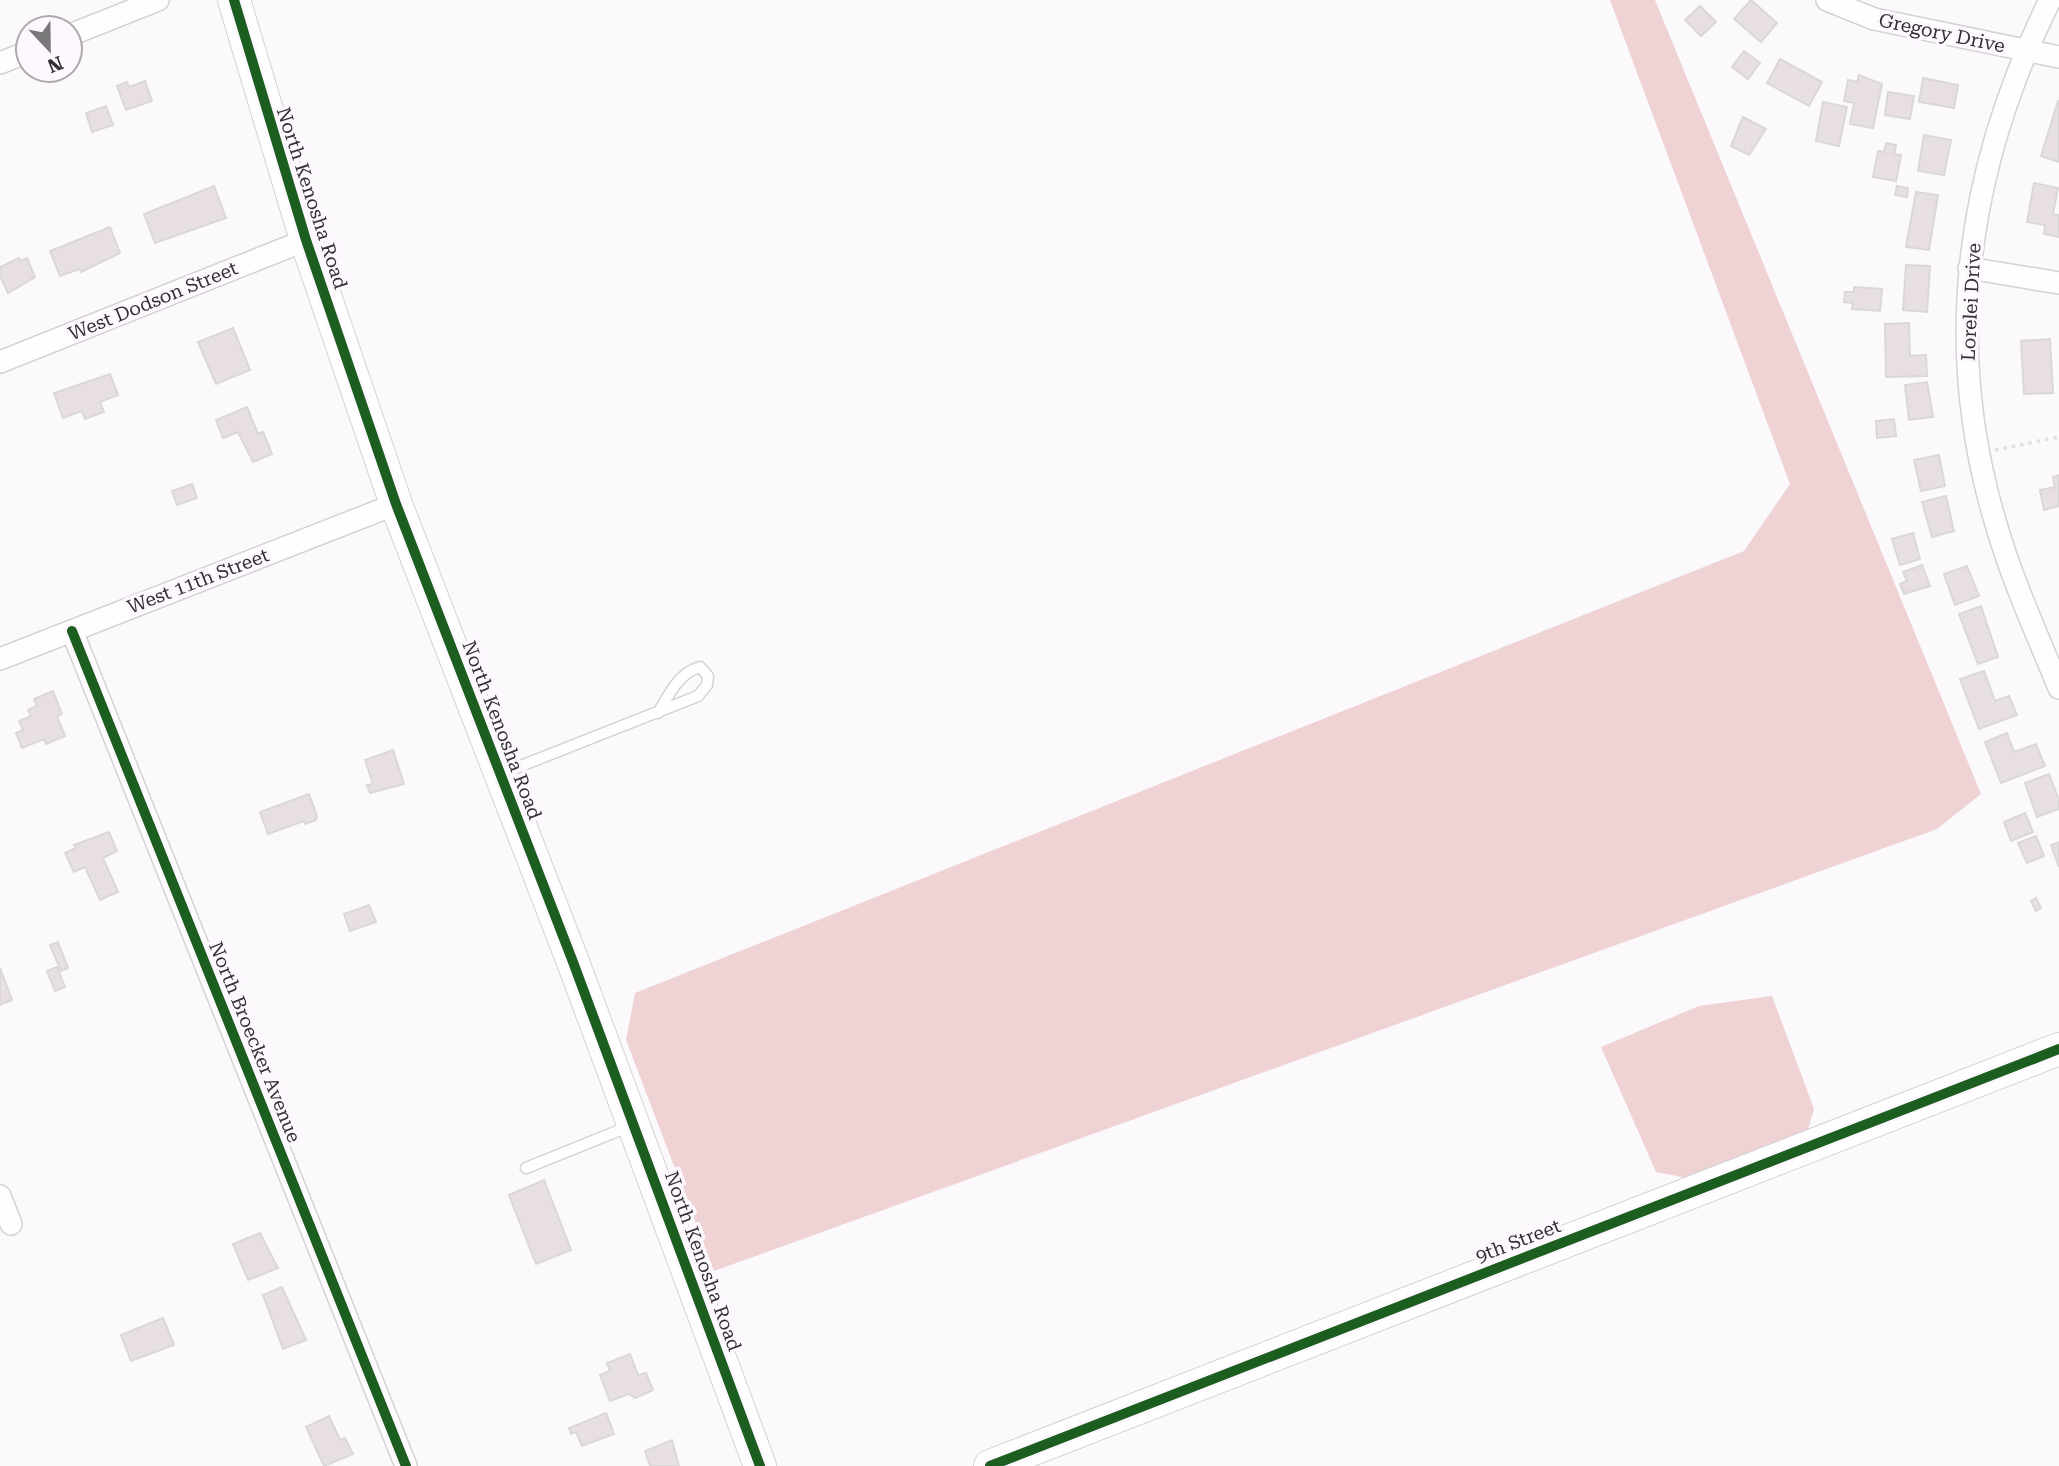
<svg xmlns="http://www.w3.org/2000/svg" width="2059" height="1466" font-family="'Roboto Serif',serif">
	<rect width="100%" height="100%" fill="#fcf9fc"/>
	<path fill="#eed2d4" d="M1610,0h45l326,794 -44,35 -1223,442 -88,-231 9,-47 1109,-442 46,-67z
		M1772,996l42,113 -6,20 -121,49 -31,-6 -55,-125 98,-41z"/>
	<path fill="#e8dfe4" stroke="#dad7d9" stroke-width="2" d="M1751,0l26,23 -16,19 -27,-23z
		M1700,6l16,16 -15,14 -16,-16z
		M1744,51l16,12 -12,16 -16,-12z
		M1780,59l42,23 -13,24 -42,-23z
		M1859,75l23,9 -9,44 -23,-4 4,-21 -10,-2 4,-21 9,2z
		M1923,78l35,7 -4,23 -35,-6z
		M145,81l7,20 -26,9 -9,-24 10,-4 2,5z
		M1888,92l26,4 -4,23 -25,-4z
		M2058,101h1v61l-18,-6z
		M1823,102l24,5 -8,39 -23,-5z
		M106,106l7,19 -21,7 -6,-19z
		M1743,117l23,12 -17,26 -18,-9z
		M1924,135l27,5 -7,35 -26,-4z
		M1886,143l10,2 -2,9 7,1 -5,26 -23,-4 5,-26 6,1z
		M2034,183l24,5 -5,26 6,1v22l-15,-3 1,-9 -18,-3z
		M214,186l12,32 -71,25 -11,-29z
		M1897,186l11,2 -1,9 -12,-2z
		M1916,192l22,3 -9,55 -23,-3z
		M110,227l10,26 -39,19 -2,-3 -19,7 -10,-25z
		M19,258l1,3 7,-3 8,19 -27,16 -8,-17v-9z
		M1906,265l24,1 -3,46 -24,-2z
		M1854,287l28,2 -2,22 -28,-2 1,-6 -9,-1 1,-10h9z
		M1909,323l1,33 16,-1 1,21 -41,1 -1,-53z
		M233,328l17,42 -34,14 -18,-42z
		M2050,339l3,54 -29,1 -3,-53z
		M110,374l8,21 -18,7 4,10 -19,7 -3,-8 -19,7 -9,-25z
		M1927,382l6,35 -24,3 -4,-35z
		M247,407l11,27 5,-2 9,22 -19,8 -15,-30 -15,6 -7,-18z
		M1894,419l2,17 -19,2 -1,-17z
		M1939,455l6,31 -24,5 -7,-31z
		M2059,475v31l-15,4 -4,-20 15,-3 -2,-10z
		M192,484l5,14 -20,7 -5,-14z
		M1946,496l8,35 -22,6 -10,-35z
		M1913,533l7,26 -20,6 -8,-26z
		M1922,565l8,21 -26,8 -4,-10 7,-3 -4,-9z
		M1967,566l12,30 -24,9 -11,-31z
		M1981,606l17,51 -20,7 -19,-50z
		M1984,671l11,30 14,-5 8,19 -38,14 -19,-50z
		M53,691l9,23 -5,2 8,20 -19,8 -2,-5 -22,9 -6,-15 7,-3 -4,-9 12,-5 -3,-6 9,-4 -3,-7z
		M2007,733l7,19 22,-8 9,22 -44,17 -16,-41z
		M393,750l11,34 -34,9 -3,-8 6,-1 -8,-24z
		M2049,774l10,26v9l-22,8 -12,-34z
		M309,794l8,22 -1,4 -11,4 -1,-3 -36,13 -8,-22z
		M2025,813l8,19 -22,9 -7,-19z
		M109,832l8,19 -14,7 15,34 -18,8 -15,-33 -11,5 -9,-19 11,-5 -2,-3z
		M2036,836l8,20 -17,7 -9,-20z
		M2059,842v25l-8,-22z
		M2036,898l5,10 -5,3 -5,-10z
		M369,905l7,17 -26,9 -6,-17z
		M58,942l10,26 -7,3 -11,-26z
		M57,967l8,20 -10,4 -8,-20z
		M0,968l12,32 -12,5z
		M544,1180l27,70 -35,14 -27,-69z
		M260,1233l18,35 -30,12 -15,-36z
		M282,1287l24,53 -23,9 -20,-54z
		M163,1318l11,27 -43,16 -10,-26z
		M630,1354l8,21 8,-2 7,17 -18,8 -6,-4 -19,7 -10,-26 10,-4 -3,-8z
		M606,1413l8,21 -32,12 -6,-14 -5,2 -2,-6z
		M329,1416l11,24 5,-2 8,16 -29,12 -18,-39z
		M672,1440l7,26h-29l-5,-15z"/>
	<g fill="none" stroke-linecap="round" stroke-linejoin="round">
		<defs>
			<path id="lane" d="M503,773l195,-77 9,-11 1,-9 -8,-9c-22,6 -31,28 -42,46
				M526,1168l104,-42"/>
			<path id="street" d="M1827,0l47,19 185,38
				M2050,0c-83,168 -109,342 -54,524 16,56 41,110 63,164
				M70,35l88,-35
				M0,63l28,-11
				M1969,268l90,15
				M0,362l306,-122
				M72,631l334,835
				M0,659l396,-155
				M0,1196l11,28"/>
			<path id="secondary" d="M234,0l72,240 90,264 177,458 187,504
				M990,1466l1069,-417"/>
		</defs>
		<use href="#lane" stroke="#d5d2d5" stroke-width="13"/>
		<use href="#street" stroke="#d5d2d5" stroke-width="24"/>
		<use href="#secondary" stroke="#d5d2d5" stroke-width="34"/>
		<path stroke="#e2e0e2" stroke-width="3.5" stroke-dasharray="3.5 5" stroke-linecap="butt" d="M1995,450l64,-13"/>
		<use href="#lane" stroke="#fffeff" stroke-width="10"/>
		<use href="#street" stroke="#fffeff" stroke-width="21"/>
		<use href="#secondary" stroke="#fffeff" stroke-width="32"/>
		<defs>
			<path id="cycleway" d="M234,0l72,240 90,264 177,458 187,504
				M72,631l334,835
				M990,1466l1069,-417"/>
		</defs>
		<use href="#cycleway" stroke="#fdf8fd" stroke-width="15"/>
		<use href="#cycleway" stroke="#1b5e20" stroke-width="10"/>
	</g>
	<g text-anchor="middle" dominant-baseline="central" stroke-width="7" stroke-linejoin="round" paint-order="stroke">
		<g font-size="19" fill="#333133" stroke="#fdf8fd">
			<text transform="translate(1942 33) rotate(12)">Gregory Drive</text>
			<text transform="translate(312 198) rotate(72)">North Kenosha Road</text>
			<text transform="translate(153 301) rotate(-22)">West Dodson Street</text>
			<text transform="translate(1971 302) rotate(-87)">Lorelei Drive</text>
			<text transform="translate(198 581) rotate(-21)">West 11th Street</text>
			<text transform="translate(502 730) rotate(69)">North Kenosha Road</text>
			<text transform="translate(255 1042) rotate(68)">North Broecker Avenue</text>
			<text transform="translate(1518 1241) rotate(-21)">9th Street</text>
			<text transform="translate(703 1261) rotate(70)">North Kenosha Road</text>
		</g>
	</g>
	<g transform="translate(49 49) rotate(158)"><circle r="33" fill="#fdf8fd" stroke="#aca8ac" stroke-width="2"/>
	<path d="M0-5L12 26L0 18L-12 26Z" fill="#797779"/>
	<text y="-10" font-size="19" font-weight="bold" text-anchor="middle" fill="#333133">N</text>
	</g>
</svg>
